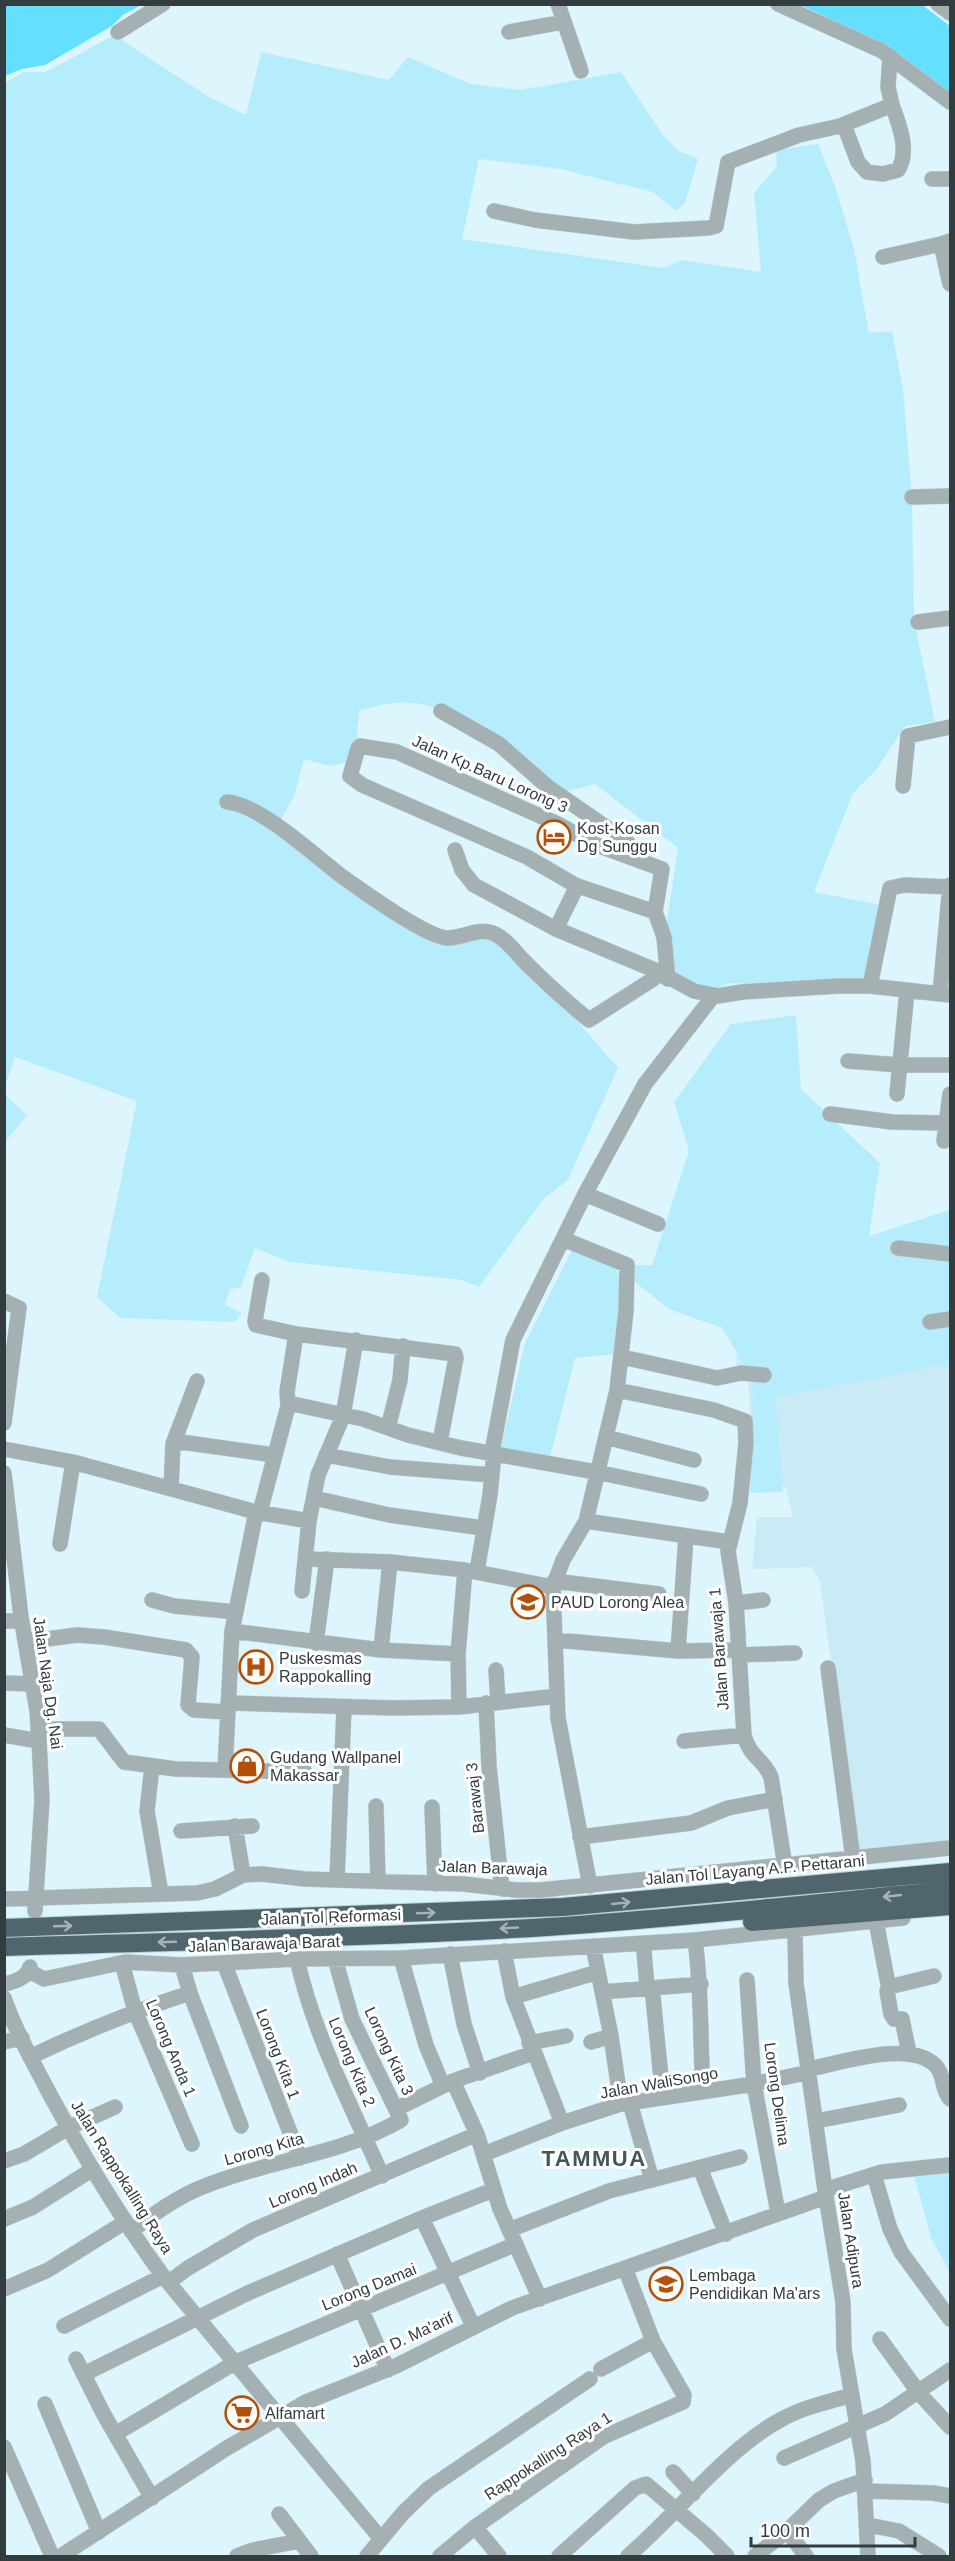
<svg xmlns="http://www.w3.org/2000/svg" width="955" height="2561" font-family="Helvetica,sans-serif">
	<rect width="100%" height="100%" fill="#ddf6fd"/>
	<path fill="#caebf5" d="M742,1282l208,77v483l-93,11 -37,-271 -8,-15 -60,2 5,-52h36l-7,-29 -31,-11 -7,-96 -12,-17z"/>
	<path fill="#b5edfd" d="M114,35l95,62 37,18 15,-63 128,28 19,-23 63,27 50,6 100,-18 42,63 16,16 19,8 -13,44 -9,8 -23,-19 -93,-23 -81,-10 -17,80 201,29 19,-8 79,12 -7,-79 23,-27 -1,-16 42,-6 17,42 19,63 15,84 23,-2 11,59 9,107 2,122 21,103 -30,4 -29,44 -23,23 -39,99 67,13 -14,77 -93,3 -45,-2 -17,8 -43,-17 -2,-53 11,-73 -83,-64 -34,9 -121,-84c-33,-10 -49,-8 -81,2l-3,36 -6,15 -21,4 -25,-7 -9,35 -18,33 141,104 36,14 23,-7 15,1 13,7 69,71 44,51 -51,113 -23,17 -65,89 -18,-7 -171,-18 -35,-14 -14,39 -11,2 -5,16 17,8 -7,9 -115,-4 -23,-21 40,-196 -122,-44 -10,30v-1004l18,-11h23z
		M796,1015l5,74 79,74 -11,73 81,-26v154l-174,33 7,95 -33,1 3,-114 -31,-51 -53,-19 -53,-42 13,47 -11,40 -43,4 -25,99 -50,-6 25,-108 47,-93 43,16 37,-1 37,-114 -15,-49 57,-78z
		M5,1095l22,20 -22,27z
		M950,2167v106l-19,-35 -18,-66z"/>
	<path fill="#64dffe" d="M5,4h136v1l-18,10 -11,11 -67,39 -23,4 -17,7z
		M801,5l120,-1 29,22v68l-87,-59z"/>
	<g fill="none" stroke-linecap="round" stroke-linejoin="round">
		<defs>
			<path id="minor" d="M558,4l23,67
				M778,4l104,47 68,51
				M938,4l12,9
				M118,32l45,-28
				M509,32l54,-10
				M844,125l14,37 9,10 16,2 15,-4c12,-19 1,-46 -6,-65
				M932,179h18
				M494,211l41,9 99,12 74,-4 8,-2 12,-64 71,-27 41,-9 52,-21 -4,-18 2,-31
				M950,241l-9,3 9,40
				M883,257l58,-13
				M912,497l38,-1
				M918,622l32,-4
				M441,711l58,33 49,43 78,54 2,2 -4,11
				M903,786l5,-50 42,-9
				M227,802c32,2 86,52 113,73 21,15 83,60 106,63 16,1 34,-12 49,-4 14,7 21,20 33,31 19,19 40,38 61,55l72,-46
				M455,850l7,20 12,15 82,44 101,42 37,20 24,5 24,-4 96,-6h32l80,9
				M655,912l-80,-27 -48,-28 -165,-72 -12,-9 8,-28 2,-2 37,6 161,72 36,20 68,25 -7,43 9,25 4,42
				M556,929l21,-43
				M870,986l20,-98 15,-3 45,2
				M940,994l10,-109
				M848,1061l51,4h51
				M897,1094l10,-103
				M830,1114l62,8 54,1
				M944,1141l6,-47
				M585,1194l73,30
				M563,1239l64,26 -1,46 -9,79 -31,131 -23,39 -10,27 5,131 32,168
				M898,1248l52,6
				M4,1301l15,7 -15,115
				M930,1322l20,-3
				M296,1334l159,20 1,4 -16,84
				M622,1357l95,21 24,-5 23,2
				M617,1390l97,20 31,11 1,22 -6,60 -12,48 8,52 8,132c6,23 19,23 27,42l14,89
				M288,1403l75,16 45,16 53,13 135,24 105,22
				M388,1428l12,-48 3,-34
				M606,1437l88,23
				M174,1441l100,14
				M4,1449l69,13 183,50 53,9
				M492,1452l21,-112 72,-146 60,-110 69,-89
				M326,1455l64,12 102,8
				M4,1473l17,144 16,94 2,30 3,59 -7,111
				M171,1488l2,-44 24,-63
				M314,1498l75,17 94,13
				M260,1512l28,-106 -1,-14 9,-58 -40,-9 -1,-4 7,-41
				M586,1521l143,21
				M60,1544l13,-82
				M307,1559l83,3 75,8 88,17
				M477,1571l13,-76 4,-43
				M554,1581l105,13
				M302,1591l7,-70 9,-46 25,-59 13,-76
				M152,1600l22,6 62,6
				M736,1603l27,-3
				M4,1621h17
				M232,1631l149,19 77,4
				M556,1640l122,11 61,-1
				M25,1642l52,-7 27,2 82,13 6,7 -4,48 6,5 33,2
				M316,1643l11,-84
				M381,1650l9,-88
				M678,1651l8,-114
				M739,1655l56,-2
				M828,1668l25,191
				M496,1670l2,32
				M4,1683l28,1
				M228,1703l164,5 67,-1 98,-11
				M486,1703l3,63 13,123
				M459,1707l-1,-53 7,-84
				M38,1729h61l25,33 52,7 129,3
				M4,1735l35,6
				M684,1741l60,-6
				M152,1767l-5,44 14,83
				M225,1770l7,-139 24,-119
				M376,1806l2,75
				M432,1807l3,77
				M235,1826l8,49
				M181,1831l71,-5
				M580,1837l111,-14 37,-15 47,-9
				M337,1880l7,-172
				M4,1899l193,-6 18,-4 28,-14 19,-1 43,5 158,5 53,6h25l409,-42
				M876,1921l12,63 5,2 41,-10
				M795,1930l1,53 29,207 18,112 1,47 19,112 5,95
				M695,1940c7,50 5,101 8,152
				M593,1946l18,90 10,68
				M504,1951l9,46 49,126
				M644,1951l3,36
				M450,1954l14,70 16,49
				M401,1958l25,87 17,41
				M297,1959c17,77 54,145 85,217
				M122,1963l13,48 57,133
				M224,1963l76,195
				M182,1965l8,28 51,133
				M29,1971l15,8 81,-17 57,3 115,-6 104,-1 294,-18 208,-22
				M747,1980l7,104 24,129
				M4,1984c11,-2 23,-6 26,-17
				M891,1986l-4,5 4,23 3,5h8l7,34
				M652,1987l11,111
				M602,1992l99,-8
				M513,1997l85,-25
				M4,1998c11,32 28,62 43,91 35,65 73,128 116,187l218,263
				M4,2042l18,-4
				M591,2042l20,-6
				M529,2043l37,-7
				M30,2057c52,-25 104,-46 160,-64
				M809,2069c32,-6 102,-30 127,-3 9,10 5,23 14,33
				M453,2081l24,53 23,75 40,90
				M630,2103l22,77
				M396,2109l57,-28 80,-28
				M816,2121l83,-16
				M484,2154l78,-31 59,-19 133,-20 56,-12
				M4,2161l20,-7 44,-26 47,-21
				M700,2168l26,66
				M874,2175l16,54 11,23 49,67
				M825,2190l57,-18 68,-7
				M422,2218l51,108
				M4,2219l29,-12 60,-38
				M509,2230l100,-39 131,-34
				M131,2231c23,-17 47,-35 74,-45 64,-26 136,-31 196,-66l-49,-101 -17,-60
				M337,2254l51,116
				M169,2282l19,-14 65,-38 224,-96
				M4,2289l44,-19 77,-48
				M64,2326l99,-50
				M880,2339l39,54 31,34
				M76,2359l27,54 49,85
				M601,2369l52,-28
				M84,2374l164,-81 174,-75 71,-28
				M45,2404l54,128
				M115,2434l121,-72 280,-118
				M4,2447l48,109
				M784,2458l101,-44 65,-44
				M673,2472l20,22
				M866,2491l67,2 17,3
				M279,2514l32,42
				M868,2525l31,6 40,25
				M475,2527l24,29
				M787,2531l19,25
				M61,2556l166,-108 79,-46 90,-36 116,-58 314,-111
				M237,2556l16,-6 46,-9
				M367,2556l36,-43 26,-25 161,-109
				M440,2556l35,-29 128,-90 80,-35 1,-7 -31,-54 -28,-73
				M559,2556l76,-68 11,-4 60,51 21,21
				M628,2556c48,-41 99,-108 154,-137 22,-12 46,-17 70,-24
				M755,2556l32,-25 32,-31 15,-9 31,-11"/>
			<path id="highway" d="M752,1922l198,-16
				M4,1928l559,-21 387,-35
				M4,1947c181,-6 363,-9 543,-20 135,-9 269,-24 403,-37"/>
		</defs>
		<use href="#minor" stroke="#bbd1d7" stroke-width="16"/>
		<use href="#highway" stroke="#bbd1d7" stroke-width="20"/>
		<use href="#minor" stroke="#a5b0b3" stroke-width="15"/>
		<use href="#highway" stroke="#50656c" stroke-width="18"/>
	</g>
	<defs><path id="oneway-shaft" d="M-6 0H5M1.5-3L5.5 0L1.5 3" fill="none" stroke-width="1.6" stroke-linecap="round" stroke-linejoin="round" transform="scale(1.5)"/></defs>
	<g stroke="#a8b2b6">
		<use href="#oneway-shaft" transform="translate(892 1896) rotate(174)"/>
		<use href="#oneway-shaft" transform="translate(621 1903) rotate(-6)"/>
		<use href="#oneway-shaft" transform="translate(426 1913) rotate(-2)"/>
		<use href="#oneway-shaft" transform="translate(63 1926) rotate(-2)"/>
		<use href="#oneway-shaft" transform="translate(509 1928) rotate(177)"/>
		<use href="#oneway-shaft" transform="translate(167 1942) rotate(178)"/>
	</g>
	<defs>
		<symbol id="hotel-ring" viewBox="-11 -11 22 22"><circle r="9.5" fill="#fff" stroke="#b2520a" stroke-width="1.5"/><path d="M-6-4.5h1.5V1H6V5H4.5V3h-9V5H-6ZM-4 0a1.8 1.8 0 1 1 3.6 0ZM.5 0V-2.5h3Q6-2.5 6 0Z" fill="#b2520a"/></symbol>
		<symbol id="school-ring" viewBox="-11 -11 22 22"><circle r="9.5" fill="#fff" stroke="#b2520a" stroke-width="1.5"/><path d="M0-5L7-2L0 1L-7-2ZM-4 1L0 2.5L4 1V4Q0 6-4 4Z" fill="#b2520a"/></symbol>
		<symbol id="hospital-ring" viewBox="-11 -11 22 22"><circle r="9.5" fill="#fff" stroke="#b2520a" stroke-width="1.5"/><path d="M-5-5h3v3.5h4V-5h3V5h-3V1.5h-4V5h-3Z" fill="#b2520a"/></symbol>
		<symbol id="shop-ring" viewBox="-11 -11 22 22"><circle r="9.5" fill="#fff" stroke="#b2520a" stroke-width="1.5"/><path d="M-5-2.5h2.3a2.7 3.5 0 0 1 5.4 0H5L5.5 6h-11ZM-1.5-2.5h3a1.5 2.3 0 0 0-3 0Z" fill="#b2520a"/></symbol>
		<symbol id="supermarket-ring" viewBox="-11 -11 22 22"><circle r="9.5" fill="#fff" stroke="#b2520a" stroke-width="1.5"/><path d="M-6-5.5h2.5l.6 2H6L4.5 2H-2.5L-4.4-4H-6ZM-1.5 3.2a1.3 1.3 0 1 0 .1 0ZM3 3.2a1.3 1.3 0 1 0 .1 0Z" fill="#b2520a"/></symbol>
	</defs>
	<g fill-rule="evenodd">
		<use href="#hotel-ring" x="535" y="818" width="38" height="38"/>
		<use href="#school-ring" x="509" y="1583" width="38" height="38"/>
		<use href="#hospital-ring" x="237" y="1648" width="38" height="38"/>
		<use href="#shop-ring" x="228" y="1747" width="38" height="38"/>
		<use href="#school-ring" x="647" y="2265" width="38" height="38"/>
		<use href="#supermarket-ring" x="223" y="2394" width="38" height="38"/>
	</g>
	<g text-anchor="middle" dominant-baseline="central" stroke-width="6" stroke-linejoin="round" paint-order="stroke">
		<g font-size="16" fill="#333c3f" stroke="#fff">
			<text transform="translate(490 774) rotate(24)">Jalan Kp.Baru Lorong 3</text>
			<text transform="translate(719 1649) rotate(-94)">Jalan Barawaja 1</text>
			<text transform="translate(48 1683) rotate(82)">Jalan Naja Dg. Nai</text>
			<text transform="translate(475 1798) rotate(-96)">Barawaj 3</text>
			<text transform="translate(493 1868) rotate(2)">Jalan Barawaja</text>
			<text transform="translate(755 1870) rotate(-5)">Jalan Tol Layang A.P. Pettarani</text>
			<text transform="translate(331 1917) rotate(-2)">Jalan Tol Reformasi</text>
			<text transform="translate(264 1944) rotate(-2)">Jalan Barawaja Barat</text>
			<text transform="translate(171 2048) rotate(67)">Lorong Anda 1</text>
			<text transform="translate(389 2051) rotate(65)">Lorong Kita 3</text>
			<text transform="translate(278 2054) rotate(69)">Lorong Kita 1</text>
			<text transform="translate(352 2062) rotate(67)">Lorong Kita 2</text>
			<text transform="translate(659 2083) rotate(-10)">Jalan WaliSongo</text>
			<text transform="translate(777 2094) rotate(82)">Lorong Delima</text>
			<text transform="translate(264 2149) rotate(-16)">Lorong Kita</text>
			<text transform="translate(122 2177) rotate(58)">Jalan Rappokalling Raya</text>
			<text transform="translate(313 2185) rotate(-23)">Lorong Indah</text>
			<text transform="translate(851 2240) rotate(81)">Jalan Adipura</text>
			<text transform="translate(369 2287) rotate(-22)">Lorong Damai</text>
			<text transform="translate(402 2340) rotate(-25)">Jalan D. Ma'arif</text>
			<text transform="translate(548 2456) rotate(-33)">Rappokalling Raya 1</text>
		</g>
		<g font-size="16" fill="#333c3f" stroke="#fff" text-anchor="start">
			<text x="577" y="828">Kost-Kosan<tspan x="577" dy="18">Dg Sunggu</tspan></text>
			<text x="551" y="1602">PAUD Lorong Alea</text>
			<text x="279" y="1658">Puskesmas<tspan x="279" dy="18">Rappokalling</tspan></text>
			<text x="270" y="1757">Gudang Wallpanel<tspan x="270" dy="18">Makassar</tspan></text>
			<text x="689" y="2275">Lembaga<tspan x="689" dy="18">Pendidikan Ma'ars</tspan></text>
			<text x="265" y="2413">Alfamart</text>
		</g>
		<g font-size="22" font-weight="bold" letter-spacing="1.5" fill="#42575d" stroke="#fff">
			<text x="594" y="2158">TAMMUA</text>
		</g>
	</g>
	<rect width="955" height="2561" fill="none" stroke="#333c3f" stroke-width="12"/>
	<path d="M751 2537v9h164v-9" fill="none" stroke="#333c3f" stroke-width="3"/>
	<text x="760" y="2537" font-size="18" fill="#333c3f" stroke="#ffffff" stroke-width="4.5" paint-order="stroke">100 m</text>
</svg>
